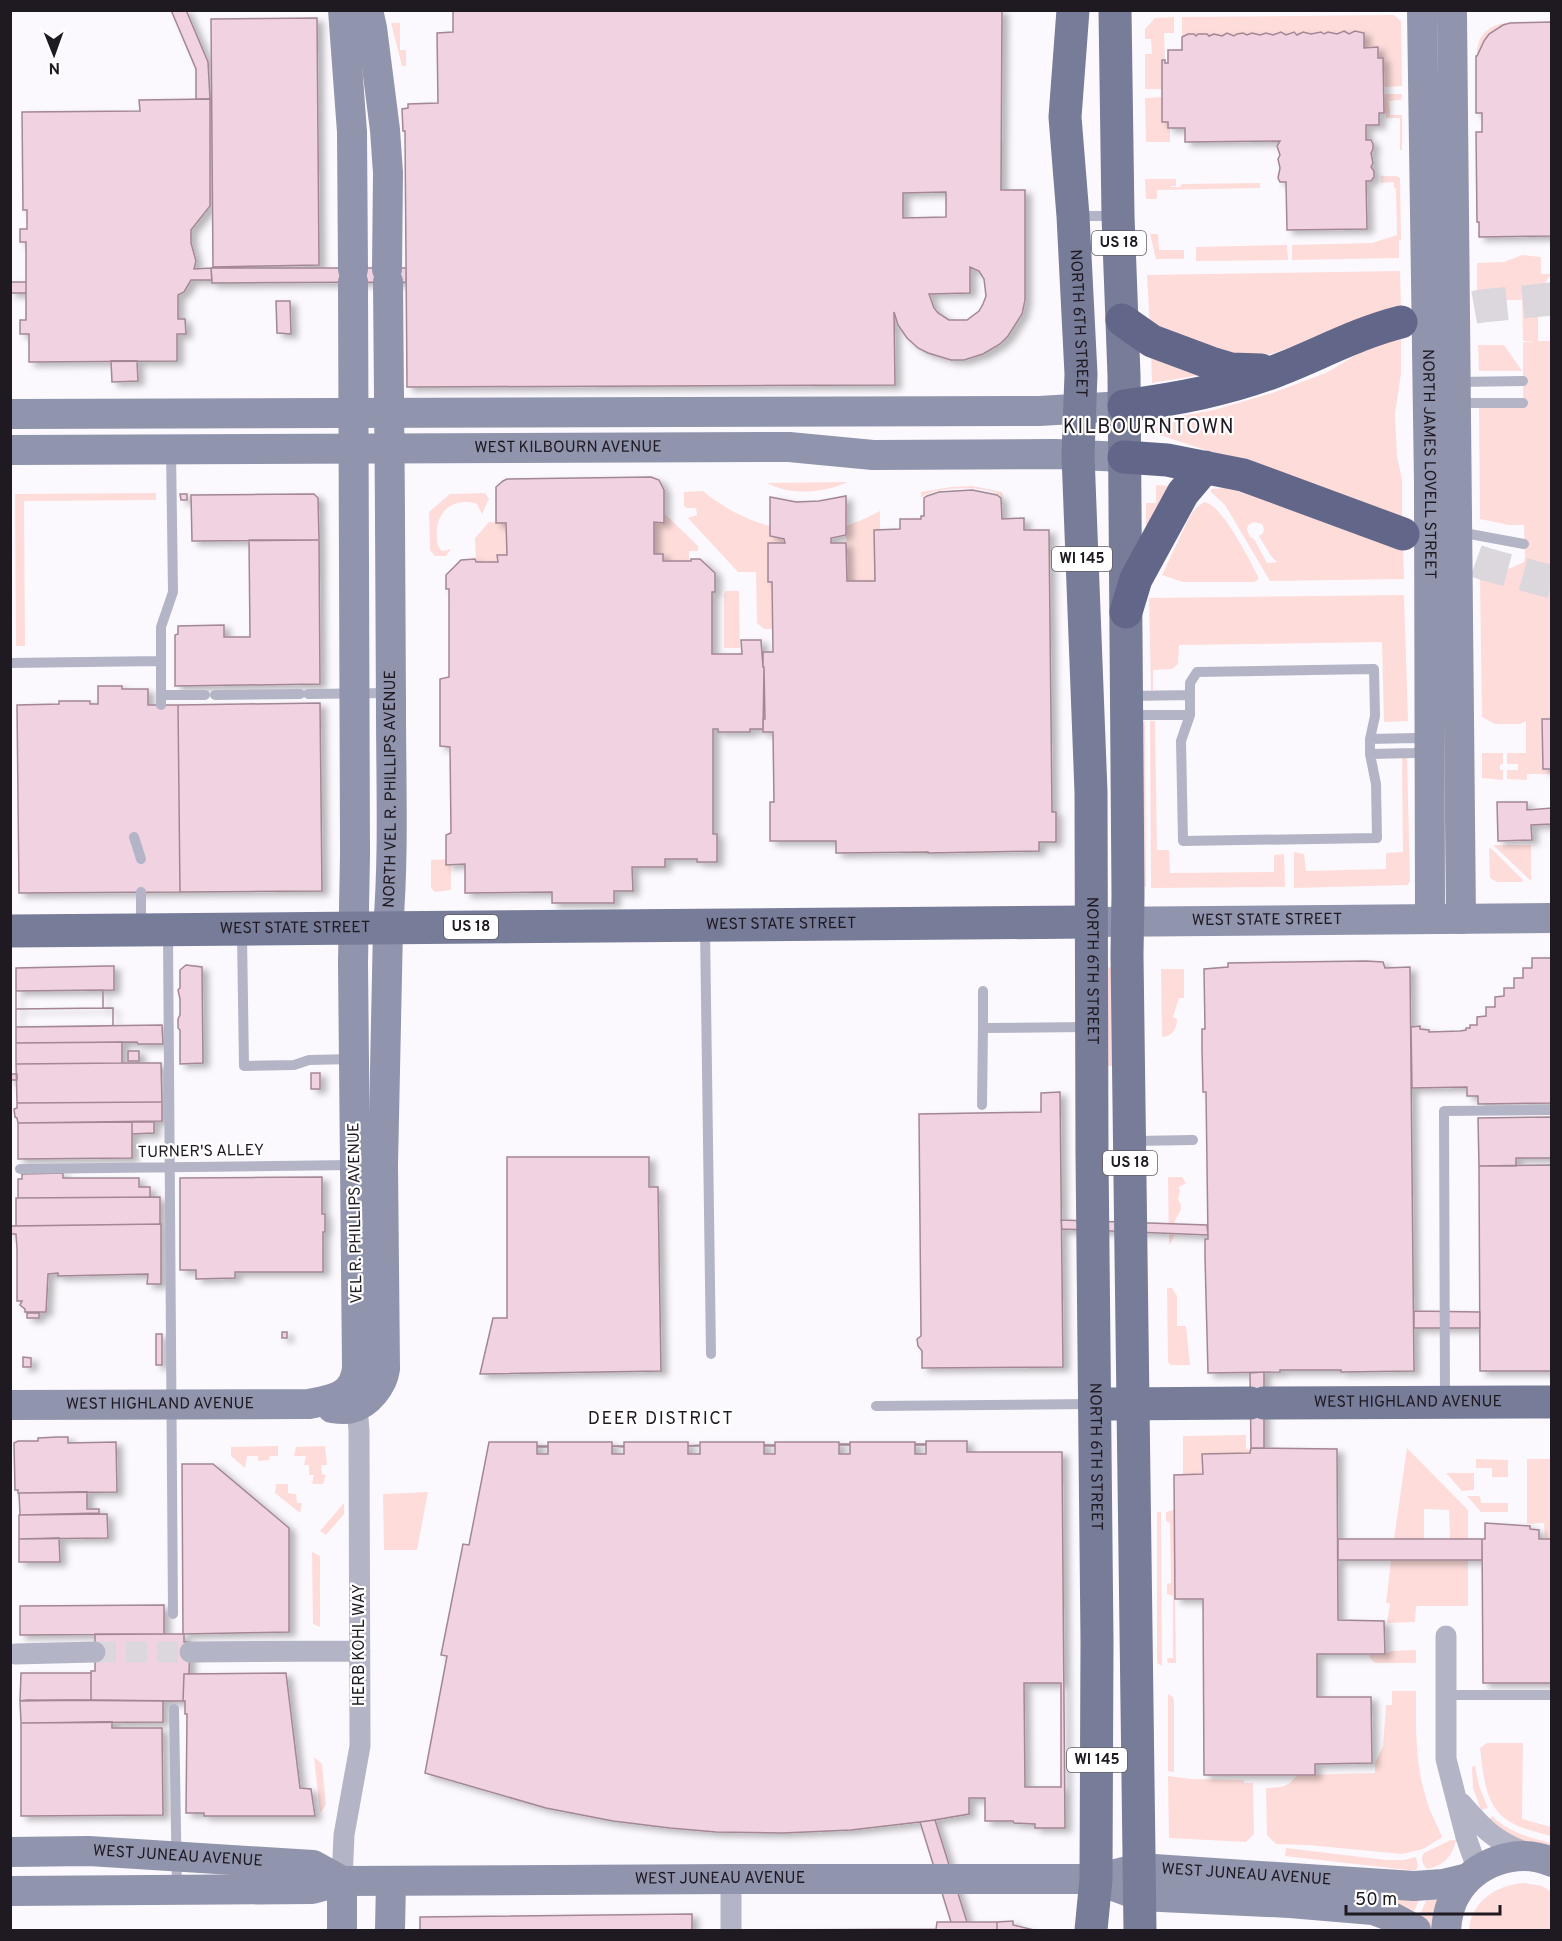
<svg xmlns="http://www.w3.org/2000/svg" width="1562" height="1941" font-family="Overpass,sans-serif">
	<defs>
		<filter id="shadow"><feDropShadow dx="6" dy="4" stdDeviation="3" flood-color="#0004"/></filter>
	</defs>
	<rect width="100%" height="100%" fill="#fcf9fe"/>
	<path fill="#fedcda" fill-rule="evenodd" d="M1394,15l7,6 1,65 -19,1 -6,-40 -13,1v-14l-6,-3 -8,3 -9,-3 -5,3 -8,-2 -5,2 -5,-2c-8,3 -13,-2 -21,3l-6,-3 -6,3 -8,-2 -5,2 -6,-2 -6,2 -8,-2 -5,2 -2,-2 -8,1 -3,2 -7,-3 -5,3 -8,-2 -5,2 -2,-2h-9l-2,2 -8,-2 -6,3v-20z
		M1174,17v16h-10l1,27h-3v29h-17v-35h7l-1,-15h-6v-10l10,-11z
		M391,23h9v27h6v16h-4z
		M1508,23c-16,6 -26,17 -31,33 -1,-20 12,-32 31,-33z
		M1383,94h19l-1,6 -12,1 1,14h12v35h-2v-32h-14v-5h-2z
		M1162,97v25h6v6h2v14h-24l-1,-44z
		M1381,176h15l4,2 1,62h-2v18l-107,2v-15l80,-2 25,-8 -1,-47h-2v-6l-13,1z
		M1145,179h31v7h-6l1,1h9l2,-3 78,-1v5l-103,2v9h-11z
		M1150,234h8l1,16h25v9h-28z
		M1287,245l1,15 -92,1v-14z
		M1522,255l19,2v17h10l-14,21 5,10 -4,14v22h14l-1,433h-24v6l-20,-1v-9h11v-6h-11v-11h19v-32l-6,3h-25l-13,-7 -2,-138 3,1 41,-18 1,-4 -1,-33h-15l-29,-6 -1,-111 44,-1v-65l12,-1h-12l-1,-43 -1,2h-44v-37l27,-1z
		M1400,271l1,38 -139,48 -11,2 -101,-29 -3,-55z
		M1401,332v41l-6,41 2,42 5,24v39l-128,-46 -120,-40 -1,-12 61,-11 58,-17 54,-20 43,-26z
		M1478,345h26l18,26h-43z
		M1151,351l55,23 -54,9z
		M848,482c-24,11 -58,14 -81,1z
		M1156,485l16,1 -26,45v-28h10z
		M972,486l30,6 2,8c-1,-1 -3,-5 -6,-6 -14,-9 -67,-7 -77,4v-6l30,-5z
		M1226,488l13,1 164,60 1,30 -134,2 -45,-76 -14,-13v-3zM1254,522l8,2 2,5 -1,4 -4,3 12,20 6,6 -10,1 -13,-24 -4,-2 -3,-7 1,-5z
		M703,491c19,16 43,29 67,35v10l14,3 1,4 -17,1v38h4v47h-8l-7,-6 -1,-51h-18l-50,-54 9,-3 -1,-7h-9l-3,-2v-14z
		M156,493v7l-132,1 1,145h-9l-1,-152z
		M485,493l4,6 -7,15 -5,-10c-24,-8 -43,9 -40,34 0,6 1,9 5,13l9,-2 -5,7h-11l-5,-6 -1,-38 21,-18z
		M1204,502c17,1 45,57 54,74v4l-4,2h-71l-21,-7 28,-59 6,-8z
		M880,511v18l-6,1 1,51h-28l-1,-55 18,-7z
		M664,513l34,33v5h-9v10h-26v-7h-9v-32h10z
		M489,522l17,1 1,32h-9v7h-22l-1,-24z
		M726,591h13l1,57h-16v-54z
		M1404,595l4,126 -24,1 -2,-80 -203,3 -1,19 -6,5 -19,1v20l-2,1 -2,-93z
		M1145,721l1,166h-3l-3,-163z
		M1150,721h5l2,129h12l1,23 104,-1v-17l10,-1 1,33 -134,1z
		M1482,753h21v11l-3,1v5h3v10l-21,-2z
		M1402,758h5l3,124 -3,3 -113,3v-36l10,2 2,17 80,-2v-16l17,-1z
		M1493,845h38v36l-1,-1z
		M1489,848l3,1 31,31 -1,2h-25l-7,-4z
		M451,859v31l-16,2 -4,-4v-28z
		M1114,967l1,99h-9l-2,-98z
		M1161,969h23v29h-5l-6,19 4,2c0,9 -5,18 -15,18z
		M1168,1177h14l4,6 -7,4 1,4 -2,8c7,11 0,13 -3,22 -3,11 3,12 -6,24z
		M1167,1288h5l5,8v30h9l4,39h-19l-3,-3z
		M1246,1435v14l4,1v3l-47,1v20h-20v-38z
		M278,1446v10h-8l-1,4 -11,1v-5h-11l-2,12 -14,-12v-9z
		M325,1446l2,19h-6l1,9 4,1 -3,9h-11l2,-9h-5v-10h-5l2,-9h-12l2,-9z
		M1407,1448l61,62v29h-18l-1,-29 -25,-1v30h-30z
		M1476,1459l32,1v17h-16v-9h-16z
		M1527,1459h24v80h-6l-1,-16 -17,1z
		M1446,1473h28v17l-12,1z
		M276,1484h12v9l8,1 1,9h5l-2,10 -25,-20z
		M428,1492l-11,58h-33l-1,-56z
		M1467,1496h13l1,7h27v9h-27z
		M344,1503v11l-18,21 -6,-4z
		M1174,1510l2,153h-8l-1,-5h6v-62l-6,-2v-10l4,-1 -1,-60 -4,-2v-9z
		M1157,1512h4l1,154 -5,-3z
		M312,1552l8,4v71l-7,-3z
		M1391,1560h77v46h-52l-1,16 -28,1 3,-20h-4z
		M1416,1650v13h-41l-4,-4 -2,-4 16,-1 7,-3z
		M1392,1691h24c0,36 -1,73 10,107 3,13 11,26 16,39l-1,1 -18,11 -21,5 -94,-9 -32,-1 -9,-9 -1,-47c17,-1 21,0 31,-13l78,-2v-10l8,-17 3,-41h6z
		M1168,1694l5,3 1,5v70l-6,-1z
		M1487,1743h36l-1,76 29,8v9c-15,-4 -35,-8 -48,-19 -19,-16 -20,-47 -23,-69z
		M314,1757l8,7 4,41 -6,8z
		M1475,1766l4,20 9,22 -7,2 -8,-22 -1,-21z
		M1168,1776l23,3 53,1v3h9l1,51 -8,8 -77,-4z
		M1492,1816c16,16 38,22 59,27v5l-40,-9 -23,-19z
		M1451,1840h5c-3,16 -13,26 -29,29 -4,-4 -7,-10 -3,-16z
		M1286,1848l100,12h18l12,-3 2,9 -2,4h-8l-123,-14z
		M1524,1883l18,3 9,6v38h-82c2,-29 28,-45 55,-47z
		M1442,1897l-8,32 -15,-12 8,-18z
		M1378,1898l41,2 -6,14z"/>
	<path fill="#f0d2e1" stroke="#a38795" stroke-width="1.5" fill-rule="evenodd" filter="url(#shadow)" d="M171,10h15l22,52 2,37h-14v-30z
		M453,10h549l-1,180h24v110l-3,14 -14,22 -8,8 -17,10 -19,6h-13l-23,-7 -10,-5 -11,-10 -9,-13 -4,-13 1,73 -488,2 -2,-256h-2l-1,-22 6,-1v-4l30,-1 -1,-70 16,-1zM946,192v25l-43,1v-25zM970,267l9,4 5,8 2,17 -3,8 -4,7 -12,9h-18l-11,-7 -4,-5 -5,-14 41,-1z
		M317,18l2,247 -106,2 -2,-248z
		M1552,22v214l-73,1v-15h-2l-1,-90h6v-19h-6v-57h1l7,-15 5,-7 14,-9 7,-2z
		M1344,31l5,3 6,-3 9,2v15l14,-1v11h5l1,55h-5v12h-13v15h5l2,4v5l-2,4 2,10 -2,4 3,4v6l-3,4h-5l1,48 -80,1 -1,-48h-6l-2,-4 2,-10 -2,-9 2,-4 -3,-9 3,-5 -95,1v-14h-17v-6h-6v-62h3v3h3v-13h14v-13l6,-3h6l2,2 2,-2h9l2,2 5,-2 8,2 5,-3 7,3 3,-2 6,-1 4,2 5,-2 8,2 6,-2 7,2 8,-3 5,3 8,-3 3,3 6,-3 8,2 10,-2 3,2 4,-2 9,2z
		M210,99v107l-19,24v13l5,18 -2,8 17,-1 1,12h-21l-7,12 -6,3v24h7l1,15h-9v27l-148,1v-28h-9v-14h6v-78h-6v-13h7v-19h-4l-1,-98 118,-1 -1,-11z
		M211,268h195v14l-194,1z
		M10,282h16v11h-16z
		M276,301h14l1,33 -14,-1z
		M111,361h26l1,20 -26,1z
		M651,477l8,3 5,10v33l-10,-1v32h9v7h28v-2h9l15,14v19h-3v62h30l-1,-14h20l2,27h1l1,52h-2v10h-13v3h-32v-3h-5v105h4v28h-20v-3h-32v8h-33l1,24h-19v12h-62v-11l-87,1v-29l-19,1v-30l5,-2 -1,-86 -10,-1v-67l9,-2v-88h-3v-14l15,-15 14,-1 1,3h22l-1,-7h10l-1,-32h-10v-36l7,-6 4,-2z
		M972,490l25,5 4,3 1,21 22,-1v12h25l3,282h4v30h-17v9l-111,2v-1l-92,1v-12h-66v-39h4l-1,-70h-10l1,-65h-1v-15h10l-1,-70h-4v-39h17l-1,-4 -14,-3v-39l26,5 23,-1 27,-5v39l-15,3v5h15l1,38h28l-1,-51 26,-1v-10h21v-3h3v-18l3,-2 12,-4z
		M180,494h7v6h-6z
		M314,494l4,4 1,42 -127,1 -1,-46z
		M249,540h70l1,144 -145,2v-51l3,-1v-8l46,-1v12h26z
		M98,686h24v3h26v16h30l2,187 -161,1 -2,-188 42,-1v-3h31v3h8z
		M320,703l2,188 -142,1 -2,-187z
		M1542,719h10v50h-9z
		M1497,802h30v8l25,-2v16l-21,1 1,15 -34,1z
		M1532,958h20v145l-74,1v-8h-11v-9l-55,1 -1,-61 9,-1v3l9,1v2l31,-1 6,-1v-2h4v-3h7v-8l9,-1v-9h9v-10l9,-1v-8h10v-10h9v-10h9z
		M1366,961l17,1 2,6 25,-1 4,404 -73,1v-2h-61v2l-72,1 -3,-116v-18h3l-2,-147h-3l-1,-43v-20h3l-1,-60 24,-2v-4z
		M186,965l16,2 1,96 -23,1v-34l-2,-2v-9l2,-4v-16l-2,-9 2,-2v-18z
		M107,966h7v24l-98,1v-23z
		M103,990v18h10v18l-97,1v-36z
		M103,990v18l-87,1v-18z
		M113,1008v18l-97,1v-18z
		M162,1025l1,19h-25l-1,-2 -121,1v-16z
		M122,1042v21l-106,1v-21z
		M128,1051h11v10h-11z
		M122,1063h39l1,39 -145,1 -1,-39z
		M311,1073h9v16h-9z
		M10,1074h7v6h-7z
		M1060,1092l3,275 -141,1v-17l-4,-5 -1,-7 4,-3 -2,-222 122,-2v-19z
		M162,1102v19l-144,2 -1,-5 -2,-1 -1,-8 3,-1v-5z
		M1552,1117v41h-36v8h-37l-1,-48z
		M132,1122v36l-114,1v-36z
		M132,1122h22v11l-22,1z
		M507,1157h142v30h9l3,184 -181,3 13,-56h14z
		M1552,1165v206h-72l-1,-205z
		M63,1173v5h76v9h11v10l-132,1v-19h4v-5z
		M322,1177v37h3v18h-2v40h-88v6l-39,1v-9h-16v-92z
		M160,1197v27l-144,2v-28z
		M1061,1220l146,5 1,10 -146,-6z
		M161,1224v60h-14l1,-10 -90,2v-3l-10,1 -2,38h-21v-3l-5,-4 2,-4h-5v-52l-1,-15h-6v-8z
		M1414,1311l66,1v16h-66z
		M27,1313h12v5h-12z
		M282,1332h5v6h-5z
		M156,1334h6v31h-6z
		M23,1357l8,1v9h-8z
		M1264,1372v76h-13l-1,-75z
		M58,1437h10v6l48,-1 1,50 -99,1v-3h-3l-1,-47 4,-2h20v-3z
		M926,1441h41v11h95l3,376h-30v-4l-21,-1 -1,-2h-28v-23h-16v16l-41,7 -77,9 -68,3 -67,-1 -46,-4 -57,-7 -67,-13 -121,-35 22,-117 -6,-1 22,-111 6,1 20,-103h48v4h11v-4h64v4h12v-4h64v4l12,-1v-3h64v3h11v-3h64v2h11v-2h65v2h11zM839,1445h11v9h-11zM915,1445h11v9h-11zM612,1446l12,1v7h-12zM688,1446h12v8h-12zM764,1446h11v8h-11zM537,1447h11v7h-11zM1024,1683h37v104h-36z
		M1251,1448l86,1 1,171 46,1 1,33h-68v43h54l1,66 -57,1v11h-111l-1,-176h-28l-1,-124 29,-1 -1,-20 48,-1z
		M182,1464h31l76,64v104l-106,2z
		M87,1492v17h12v4l-79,2 -1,-22z
		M107,1514l1,24 -89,1v-24z
		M1485,1523l45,3v3l9,1v9h13v144h-69l-1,-144h3z
		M59,1538l1,24h-41v-23z
		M1338,1539h144v21h-144z
		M164,1605v29l-144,1v-29z
		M95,1634h89v8h6l-1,32h-5l-1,27 -92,-1v-29h4z
		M21,1673h70v27l-71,1z
		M286,1673l14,115 11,1 4,27h-111v-3h-18l1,-99h-2v-13h-2l1,-27z
		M27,1700l136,1v21l-142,1 -1,-22z
		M112,1722v6h50l1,87 -142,1v-93z
		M935,1820l32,102h-16l-31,-100z
		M692,1914v16h-272v-13z
		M1013,1921v4l21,5h-37v-8z
		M937,1922h60v8h-231l170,-1z"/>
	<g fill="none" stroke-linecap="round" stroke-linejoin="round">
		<path stroke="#dbd7dd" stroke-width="21" stroke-dasharray="21 10" stroke-linecap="butt" d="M95,1652h95"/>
		<path stroke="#dbd7dd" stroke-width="33" stroke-dasharray="33 16" stroke-linecap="butt" d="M1426,316l56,-10 70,-7
			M1430,544l55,20 67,18"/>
		<path stroke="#b3b5c6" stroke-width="10" d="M1076,216h39
			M1458,382l65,-1
			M1457,403h66
			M1459,532l65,12
			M10,663l151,-2
			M1374,669l1,47 -5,23v15l6,30 1,54 -194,3 -2,-100 9,-26v-32l7,-11z
			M308,694l81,-1
			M161,695h44
			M215,695l85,-1
			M1130,696l60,-1
			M161,705v-78l12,-35 -2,-142
			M1130,715h60
			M1370,739l45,-1 13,5
			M1370,754l45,-1 10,-6
			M134,837l7,22
			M141,928v-36
			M705,928l6,426
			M168,934l5,680
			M242,934l2,132 50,-1 15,-5 44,-1
			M983,991v37
			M982,1105l1,-77 105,-1
			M1134,1141l59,-1
			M20,1169l332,-4
			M1445,1399l-1,-288 108,-1
			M876,1406l215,-2
			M1446,1695h106
			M174,1709l3,180"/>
		<path stroke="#b3b5c6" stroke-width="21" d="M1446,1636v123l20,78 12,34
			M190,1652l170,-1
			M15,1654l80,-2
			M1461,1803c21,24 35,40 67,50
			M342,1881l2,-46 16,-89 -1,-315 -2,-25
			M731,1930v-51"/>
		<g stroke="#9094ac" stroke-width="30">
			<path d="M343,10l9,122 1,137"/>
			<path d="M368,10l4,18 13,102 3,43 -1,96"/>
			<path id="s1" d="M1422,10l7,473 1,436"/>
			<path d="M1450,10l2,4 9,905"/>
			<path d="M10,414l1029,-3 85,-5"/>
			<path id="s2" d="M10,450l779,-3 84,8 182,-1 69,3"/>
			<path id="s3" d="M1091,922l461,-4"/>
			<path id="s4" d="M10,1405l299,-1c24,-5 45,-7 48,-36l-4,-406 2,-108 -2,-572"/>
			<path id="s5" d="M332,1408c7,1 13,2 20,0 16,-4 31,-23 33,-39l-2,-204 5,-237c6,-72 3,-146 3,-219 0,-142 -2,-285 -3,-427"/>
			<path id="s6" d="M10,1852l79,-1 224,14 29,16"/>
			<path d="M1116,1887l24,9 150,7 83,7 19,7 24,13"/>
			<path id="s7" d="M10,1891l302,-2 30,-8 389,-2h365l43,-11 275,18 29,-2 25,-6"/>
			<path d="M342,1930v-49"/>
			<path d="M390,1930l1,-49"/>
			<path d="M1446,1930c1,-12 3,-25 10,-36 19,-32 61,-47 96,-32"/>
		</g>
		<g stroke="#777c99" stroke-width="33">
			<path id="s8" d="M1073,10l-8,107 8,99 8,158 -3,81 13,337 1,363 5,486 -1,238 -5,51"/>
			<path d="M1115,10l3,206 6,159 4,520 -1,59 13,976"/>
			<path id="s9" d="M10,931l1081,-9"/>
			<path id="s10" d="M1264,1403l288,-1"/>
			<path d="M1111,1404l139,-1"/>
		</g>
		<path stroke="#626789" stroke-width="33" d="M1122,320l30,21 59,22 20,6 30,1
			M1124,406c52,-7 103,-16 152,-35 42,-16 81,-38 125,-49
			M1124,457l43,3 76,15 160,59
			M1126,612l10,-33 47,-86 22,-26"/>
	</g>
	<g text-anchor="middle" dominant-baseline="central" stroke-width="4.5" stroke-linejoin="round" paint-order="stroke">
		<g fill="#fff" stroke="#625e64" stroke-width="1.5">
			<rect x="1092" y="231" width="54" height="24" rx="4.5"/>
			<rect x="1052" y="547" width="60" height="24" rx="4.5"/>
			<rect x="444" y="915" width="54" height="24" rx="4.5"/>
			<rect x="1103" y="1151" width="54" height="24" rx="4.5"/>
			<rect x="1067" y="1748" width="60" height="24" rx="4.5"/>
		</g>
		<g font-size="15" font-weight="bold" fill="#1f1922">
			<text x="1119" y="243">US 18</text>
			<text x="1082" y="559">WI 145</text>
			<text x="471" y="927">US 18</text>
			<text x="1130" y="1163">US 18</text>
			<text x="1097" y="1760">WI 145</text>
		</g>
		<g font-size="16" fill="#1f1922" stroke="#fff">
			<text stroke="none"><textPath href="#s8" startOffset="314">NORTH 6TH STREET</textPath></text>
			<text stroke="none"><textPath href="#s2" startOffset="558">WEST KILBOURN AVENUE</textPath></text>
			<text stroke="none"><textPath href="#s1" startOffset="454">NORTH JAMES LOVELL STREET</textPath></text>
			<text stroke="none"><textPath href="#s5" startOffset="654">NORTH VEL R. PHILLIPS AVENUE</textPath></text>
			<text stroke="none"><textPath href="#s3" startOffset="176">WEST STATE STREET</textPath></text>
			<text stroke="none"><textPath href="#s9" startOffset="771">WEST STATE STREET</textPath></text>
			<text stroke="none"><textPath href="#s9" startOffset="285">WEST STATE STREET</textPath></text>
			<text stroke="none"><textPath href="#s8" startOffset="962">NORTH 6TH STREET</textPath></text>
			<text transform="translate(201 1152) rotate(-1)">TURNER'S ALLEY</text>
			<text transform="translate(356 1213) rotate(-91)">VEL R. PHILLIPS AVENUE</text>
			<text stroke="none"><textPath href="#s10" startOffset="144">WEST HIGHLAND AVENUE</textPath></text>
			<text stroke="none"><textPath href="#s4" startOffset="150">WEST HIGHLAND AVENUE</textPath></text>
			<text stroke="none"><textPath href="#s8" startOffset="1448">NORTH 6TH STREET</textPath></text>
			<text transform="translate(360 1645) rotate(-90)">HERB KOHL WAY</text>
			<text stroke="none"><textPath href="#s6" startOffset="168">WEST JUNEAU AVENUE</textPath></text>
			<text stroke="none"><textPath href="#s7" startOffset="1239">WEST JUNEAU AVENUE</textPath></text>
			<text stroke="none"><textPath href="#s7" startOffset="711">WEST JUNEAU AVENUE</textPath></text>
		</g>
		<g font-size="18" letter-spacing="1.5" fill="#1f1922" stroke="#fff">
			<text x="661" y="1419">DEER DISTRICT</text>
		</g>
		<g font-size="20" letter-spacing="1.5" fill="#1f1922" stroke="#fff">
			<text x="1149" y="428">KILBOURNTOWN</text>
		</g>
	</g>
	<rect width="1562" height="1941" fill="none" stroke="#1f1922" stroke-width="24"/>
	<g transform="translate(54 54) rotate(179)" stroke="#ffffff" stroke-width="4.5" paint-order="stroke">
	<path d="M0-4.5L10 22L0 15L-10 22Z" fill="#1f1922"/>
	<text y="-9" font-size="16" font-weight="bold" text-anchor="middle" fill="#1f1922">N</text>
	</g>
	<path d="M1346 1905v9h154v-9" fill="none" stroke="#1f1922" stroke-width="3"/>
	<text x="1355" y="1905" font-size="18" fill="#1f1922" stroke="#ffffff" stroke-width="4.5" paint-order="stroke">50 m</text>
</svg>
